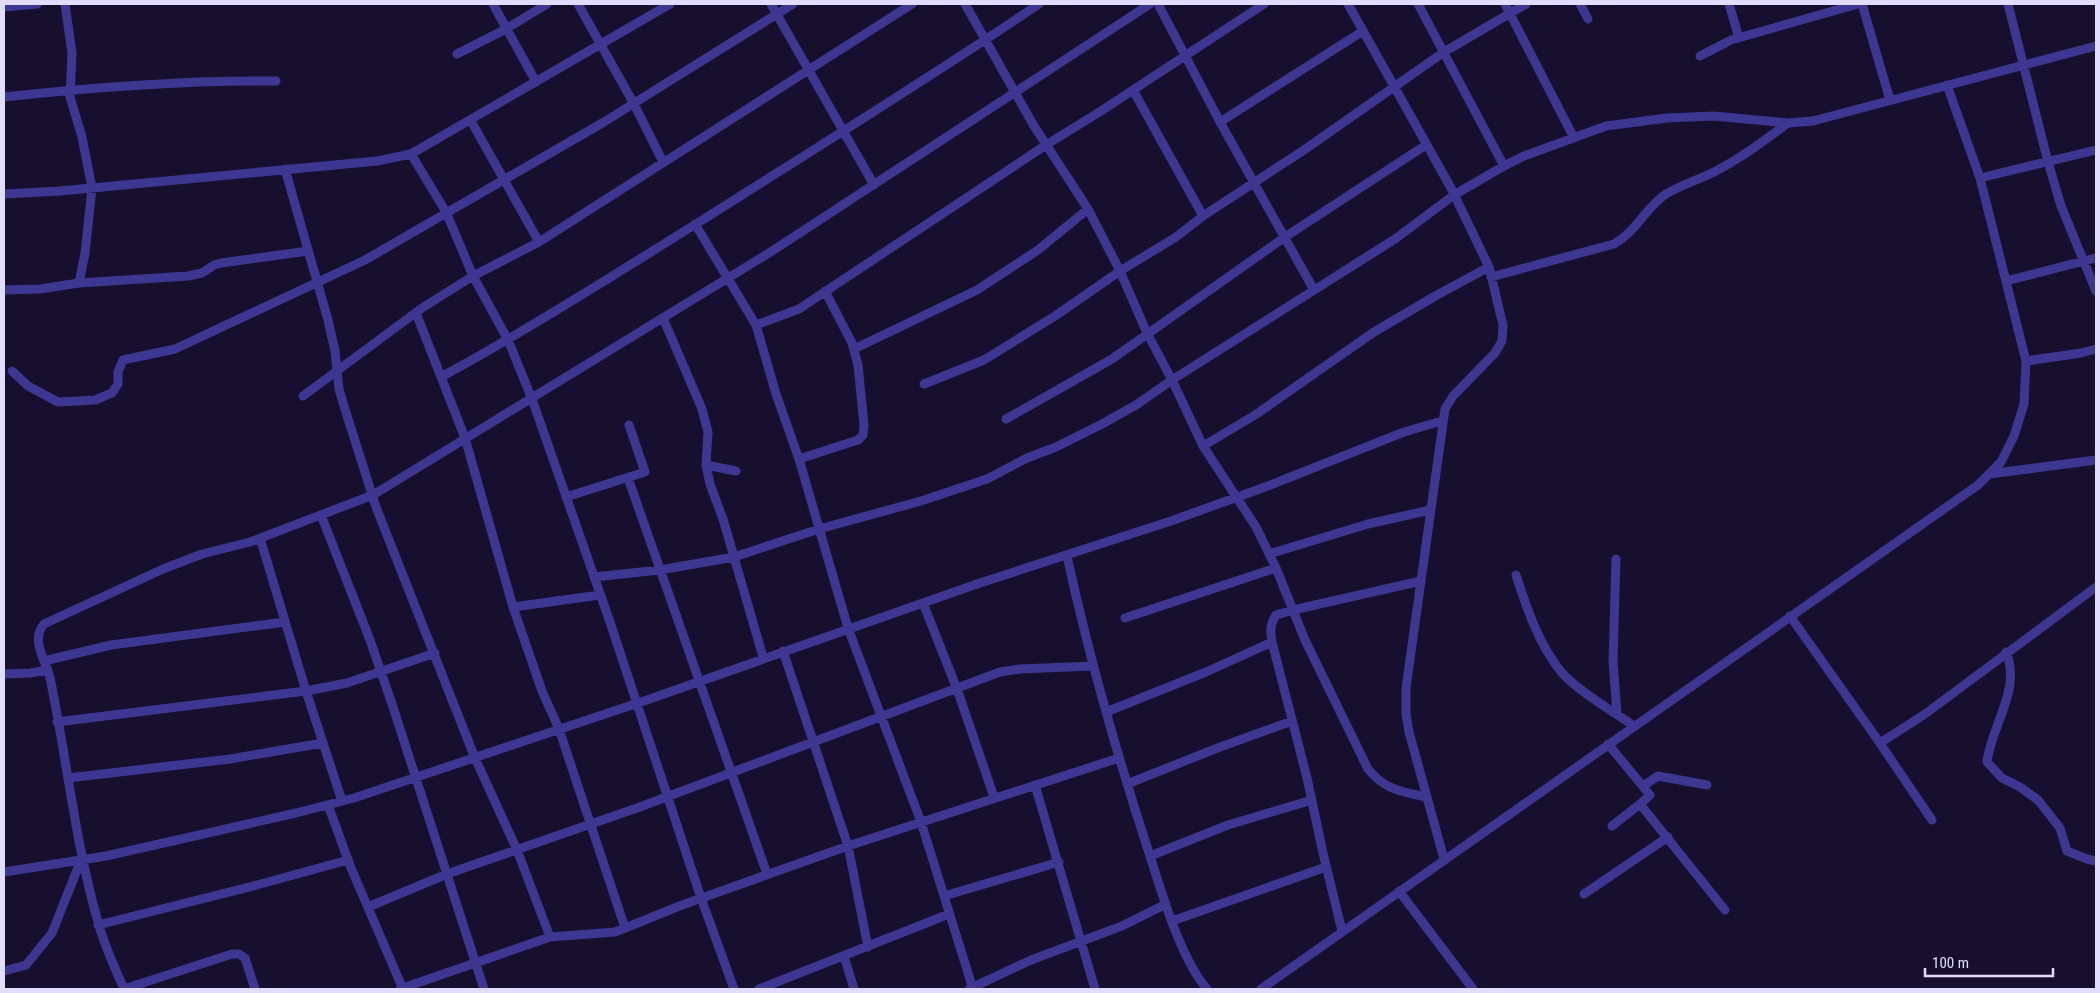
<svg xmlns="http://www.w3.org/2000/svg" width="2100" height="993" font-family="'Roboto Condensed',sans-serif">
	<rect width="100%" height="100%" fill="#160f2e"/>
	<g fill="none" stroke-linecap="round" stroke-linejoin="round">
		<path stroke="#3e3791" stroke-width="9" d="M65,4l7,49 -2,44 12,40 10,51 -7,65 -6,30
			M493,4l43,78
			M578,4l56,100 29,58
			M771,4l103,181
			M965,4l69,122 54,83 32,62 27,62 25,47 31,66 53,81 20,41 29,72 63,129c17,21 34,23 59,28
			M1158,4l62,118 94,168
			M1348,4l103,184 38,79 14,58 -1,16 -7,12 -42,43 -8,13 -39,279v26l3,18 35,127
			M1418,4l86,162
			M1505,4l69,134
			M1580,4l8,15
			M1729,4l10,34
			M1862,4l28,96
			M2008,4l40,158 13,44 35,85
			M4,7l33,-3
			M457,54l49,-25 41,-25
			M1700,56l31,-16 127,-36
			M1947,85l33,93
			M1133,90l70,126
			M4,97c90,-10 181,-17 272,-16
			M471,121l68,121
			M1220,122l143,-91
			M411,154l35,58 27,64 35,64 24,59 78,223 91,276 33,91
			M285,169l43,151 7,31 4,38 5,17 32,101 99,251 42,92 33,87
			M4,194l56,-3 317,-30 34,-7 259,-150
			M695,224l61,101 20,69 23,65 49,169 73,194 52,167
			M1491,277l123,-33c23,-13 31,-36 52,-50 15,-9 32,-14 48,-22 26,-13 51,-32 74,-49
			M2006,281l90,-23
			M4,290l36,-1 39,-6 109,-7 14,-3 12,-8 7,-2 87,-12
			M416,313l49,125 48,169 29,84 17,38 66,199
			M663,318l39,91 6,23 -2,33 4,19 13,35 40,138
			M756,325l43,-16 247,-164 55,-34 163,-107
			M854,349l123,-59 61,-40 50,-41
			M2026,361l55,-8 15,-4
			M12,371l16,15 30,16 20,-1 17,-1 17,-7 6,-9v-12l5,-12 52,-11 190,-89 239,-138 189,-118
			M441,377c90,-49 176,-104 263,-158 112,-71 225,-141 335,-215
			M924,384l60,-24 71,-44 65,-45 56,-34 27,-21 101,-66 140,-98 82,-48
			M303,396l119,-88 51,-32 66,-34 373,-238
			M1006,419l106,-60 173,-122 141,-92
			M1203,446l52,-31 119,-83 63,-37 52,-28
			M799,459l59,-19 5,-5 1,-10 -6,-60 -6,-22 -27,-52
			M706,465l30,6
			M1989,474l107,-14
			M628,478l139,396
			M566,497l79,-25 -16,-47
			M321,515l49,125 22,64 92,285
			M260,538l46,153 36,110
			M1269,554l99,-30 62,-14
			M1067,556c22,101 50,199 82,297 13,40 31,105 58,136
			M1616,559l-3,102 4,53
			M1516,575c11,34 23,70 46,98 16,18 52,39 72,53
			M594,577l66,-7 74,-13 85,-28 102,-28 66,-22 40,-21 29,-11 46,-23 34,-19 36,-25 223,-141 59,-44 50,-29 20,-10 82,-30 61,-8 47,-2 74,7 25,-2 283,-75
			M923,603l34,86 37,108
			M513,607l87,-12
			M1790,616l85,120 57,84
			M1125,618l151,-50
			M783,651l65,195 20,101
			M2006,652c16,37 -15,74 -19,110l15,16 18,9 18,13 22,28 7,23 20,8 9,2
			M44,661l67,-16 174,-23
			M4,674l26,-1 17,-3
			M1106,712l100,-40 66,-30
			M57,722l249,-31 41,-8 88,-30
			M1880,743l45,-29 171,-127
			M1608,744l42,51 -10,9 85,106
			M68,778l162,-19 93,-16
			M1127,784l93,-37 72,-26
			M1035,785l60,204
			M1643,786l15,-10 49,9
			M328,805l23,63 52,121
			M1612,826l28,-22
			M1150,856l78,-31 84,-25
			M4,872l102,-16 190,-43 58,-15 293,-98 330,-116 194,-63 97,-35 136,-54 38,-11
			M1399,891l74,98
			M1584,894l84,-57
			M944,896l115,-34
			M368,907l79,-33 190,-66 363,-136 20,-3 73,-3
			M1172,921l154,-54
			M98,925l159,-40 91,-25
			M1342,931l-19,-78 -16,-75 -35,-136c-2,-11 -2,-18 4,-27l17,-5 128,-29
			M844,956l10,33
			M4,971l22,-6 26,-32 29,-73
			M124,989c-9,-21 -20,-44 -26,-67 -23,-80 -31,-163 -48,-244 -4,-18 -20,-37 -6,-54l119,-55 39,-15 48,-12 123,-47 396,-242 381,-249
			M124,989l108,-35h7l6,4 10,31
			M400,989l150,-52 65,-5 67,-27 166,-59 271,-88
			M759,989l190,-75
			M969,989l62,-29 91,-34 44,-22
			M1261,989l717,-504 23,-23 13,-26 10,-32 2,-43 -46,-183 116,-28"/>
	</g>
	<rect width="2100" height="993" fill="none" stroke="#e2dcff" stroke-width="10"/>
	<path d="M1925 968v8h128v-8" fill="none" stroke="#e2dcff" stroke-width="2.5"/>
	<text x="1932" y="968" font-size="15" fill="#e2dcff" stroke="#160f2e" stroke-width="4" paint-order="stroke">100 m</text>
</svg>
